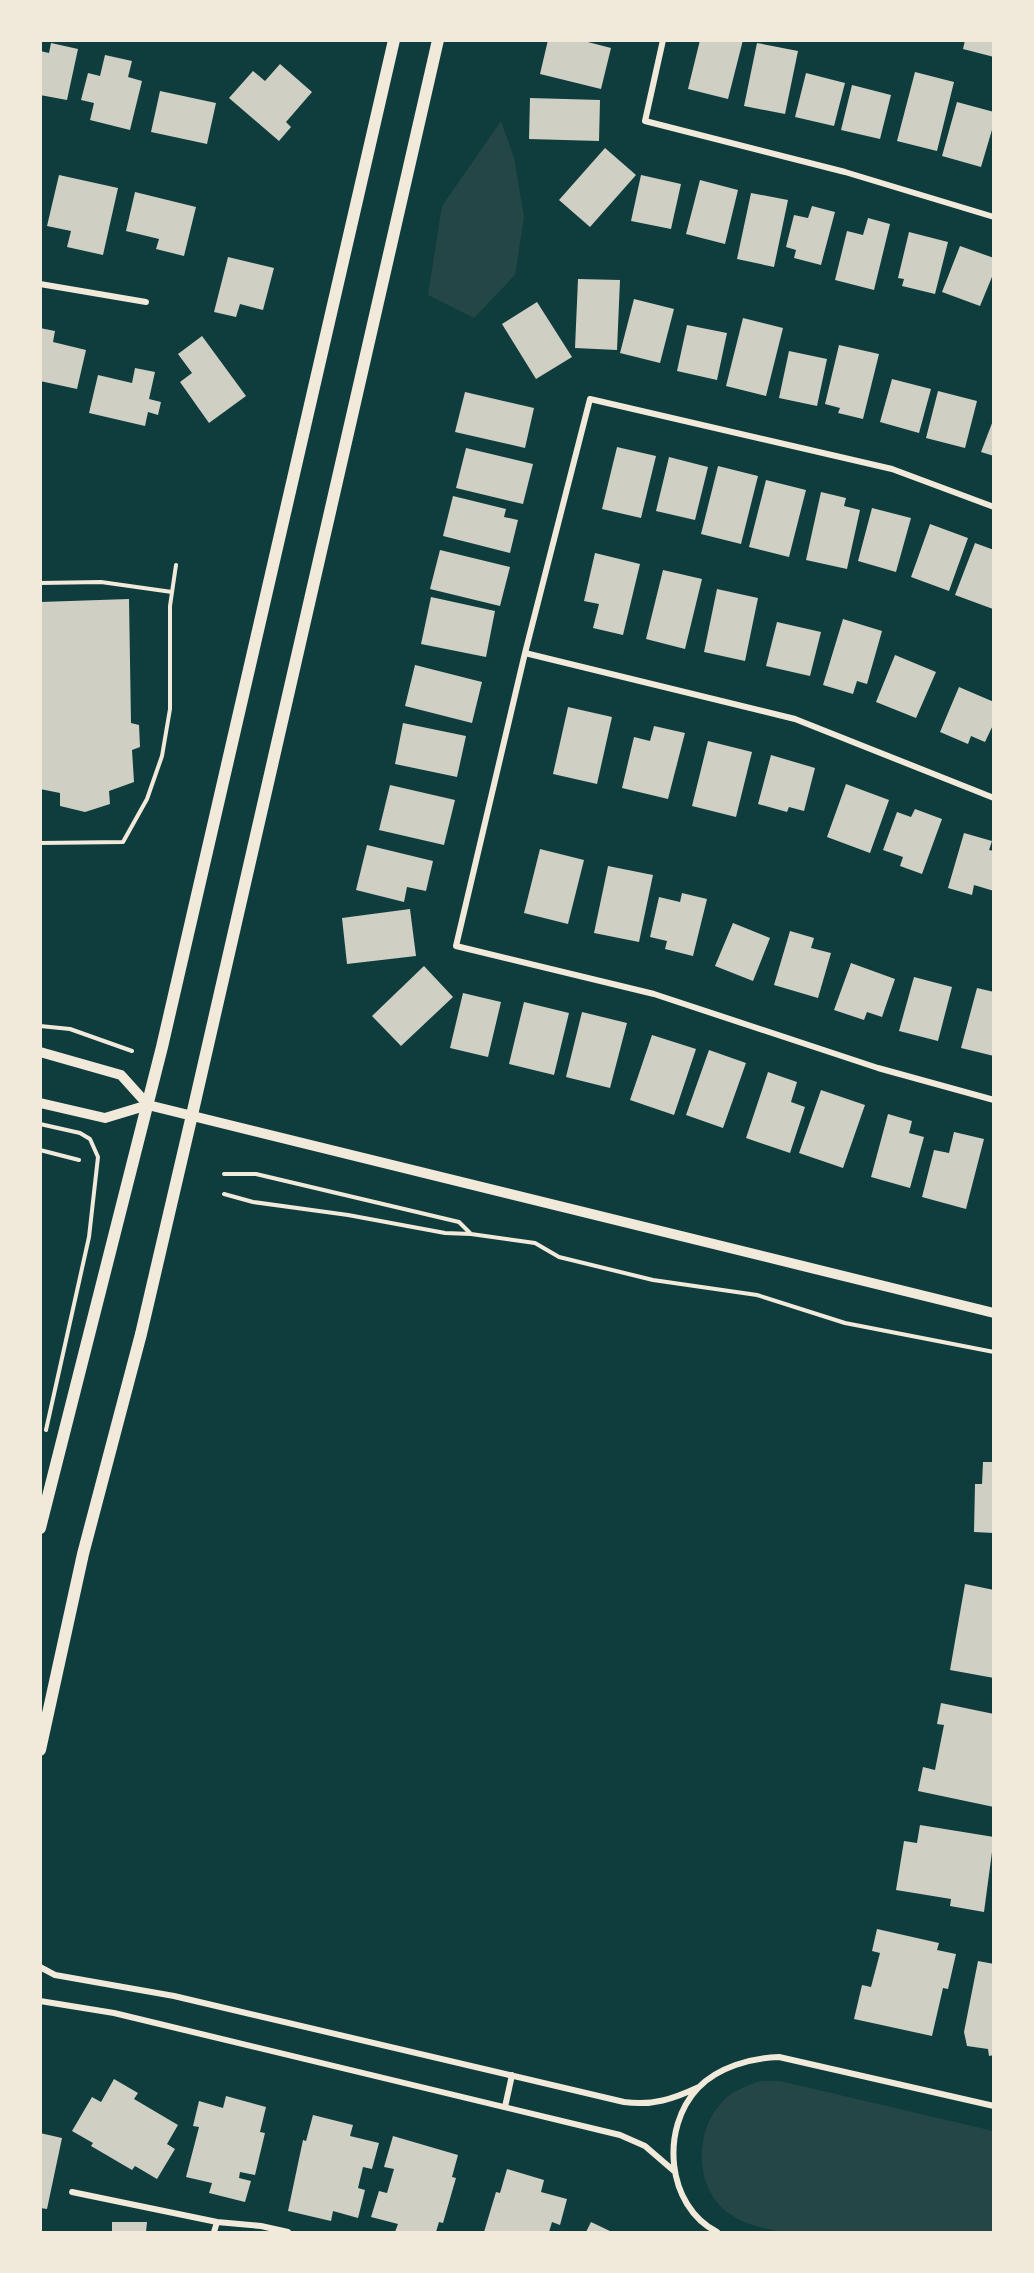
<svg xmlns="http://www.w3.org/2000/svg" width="1034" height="2273" font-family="'Golos Text',sans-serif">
	<rect width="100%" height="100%" fill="#0f3d3e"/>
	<path fill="#244646" d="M501,121l13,37 10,59 -9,58 -41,43 -46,-23 14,-89z
		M760,2081h20l213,50v101h-211c-19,-4 -36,-7 -52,-18 -36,-24 -37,-84 -6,-114 10,-10 23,-14 36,-19z"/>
	<path fill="#cfcfc3" d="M548,40h32l31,8 -10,41 -61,-15z
		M700,40h43l-15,59 -40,-10z
		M965,40h29v17l-31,-8z
		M51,43l27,6 -11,51 -27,-5v-44l9,2z
		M757,43l41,8 -13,63 -41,-8z
		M105,55l27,6 -4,16 14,4 -12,49 -40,-10 4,-17 -13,-3 7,-27 12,3z
		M280,64l32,28 -26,30 5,5 -12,14 -50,-43 24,-27 12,10z
		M915,72l39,10 -17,69 -40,-10z
		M806,73l39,10 -11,43 -39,-9z
		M852,85l39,10 -11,44 -39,-9z
		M160,91l56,12 -9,41 -56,-12z
		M530,98l70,2 -1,41 -70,-2z
		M957,102l37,10v11l-13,44 -39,-11z
		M605,148l31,27 -46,52 -31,-27z
		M59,175l59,13 -15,67 -36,-8 4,-16 -24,-5z
		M641,175l40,9 -10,45 -40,-8z
		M700,180l38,10 -13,54 -39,-10z
		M135,192l61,15 -12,49 -28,-7 3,-10 -33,-8z
		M751,193l37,7 -14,67 -37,-8z
		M812,206l23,6 -14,53 -27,-7 2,-8 -10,-3 8,-32 14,3z
		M868,218l22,6 -16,66 -39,-10 12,-49 16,4z
		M909,232l39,10 -13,52 -33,-8 2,-7 -6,-1z
		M960,246l34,12v14l-14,34 -38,-14z
		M228,257l46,11 -11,42 -23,-6 -4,13 -22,-5z
		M578,279l42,1 -3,70 -42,-2z
		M634,299l40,10 -14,54 -40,-10z
		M537,302l35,55 -36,22 -34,-55z
		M743,318l40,10 -17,68 -40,-10z
		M687,325l40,8 -10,47 -40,-9z
		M40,328l15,3 -2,11 33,8 -9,39 -37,-8z
		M202,336l44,60 -37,27 -29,-41 12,-9 -14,-19z
		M839,345l40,9 -16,65 -25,-6 2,-5 -15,-4z
		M789,351l38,8 -10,47 -38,-8z
		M135,368l20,4 -6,27 12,3 -3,13 -10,-3 -3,14 -56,-13 9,-38 34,8z
		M892,379l39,10 -12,44 -39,-11z
		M938,391l39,10 -12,47 -39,-10z
		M465,392l69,16 -9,40 -70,-16z
		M994,418v38l-13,-4z
		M617,447l39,9 -15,62 -39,-9z
		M466,448l67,16 -10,40 -67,-16z
		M669,457l39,10 -13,53 -39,-9z
		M718,466l40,10 -17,68 -40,-10z
		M766,480l40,10 -17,67 -40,-10z
		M821,492l25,6 -2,8 16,4 -13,59 -41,-9z
		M453,496l53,13 -2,8 14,3 -8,33 -67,-17z
		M872,508l39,10 -15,54 -38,-11z
		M930,524l38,14 -19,53 -38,-14z
		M975,543l19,7 -1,59 -38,-14z
		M440,550l70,17 -10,39 -70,-17z
		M595,553l45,11 -17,71 -30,-7 6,-24 -15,-3z
		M663,570l39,9 -17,70 -39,-10z
		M717,589l41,9 -13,63 -41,-9z
		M431,597l64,14 -9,46 -65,-13z
		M129,599l2,124 8,2 1,22 -8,3 2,32 -25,9 1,13 -25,8 -25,-6v-13l-20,-4v-187z
		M843,619l39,12 -15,53 -10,-3 -4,13 -30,-9z
		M777,622l44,10 -11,44 -44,-10z
		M895,655l41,17 -20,46 -40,-16z
		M415,665l67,17 -10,41 -67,-17z
		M959,687l35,15v21l-9,19 -14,-6 -3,8 -28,-12z
		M568,707l44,10 -15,67 -44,-10z
		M403,723l63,13 -9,41 -62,-13z
		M654,726l31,7 -17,66 -46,-11 12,-51 16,4z
		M708,741l44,11 -16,65 -44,-11z
		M771,755l44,13 -11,43 -15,-4 -2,5 -29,-8z
		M846,784l43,16 -19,53 -43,-16z
		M390,785l65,15 -11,45 -65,-15z
		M915,809l27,10 -20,55 -22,-8 3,-9 -20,-7 14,-38 14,5z
		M964,833l28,8 -3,9 5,1v40l-20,-6 -2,10 -24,-7z
		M367,845l66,16 -7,30 -19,-4 -3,15 -48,-12z
		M540,849l44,11 -16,64 -44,-11z
		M608,866l45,9 -14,67 -45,-9z
		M682,893l25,6 -14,57 -28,-7 2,-8 -17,-4 9,-40 21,5z
		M410,909l6,47 -69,8 -5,-46z
		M733,923l37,15 -17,43 -38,-15z
		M790,931l24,7 -3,10 20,5 -13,45 -44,-13z
		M851,963l44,16 -13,38 -15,-5 -3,8 -30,-10z
		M424,966l29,31 -52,49 -29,-30z
		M914,977l38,10 -14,54 -39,-10z
		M977,988l17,4v64l-33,-8z
		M463,993l38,9 -13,55 -38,-9z
		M524,1002l45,11 -15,62 -45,-11z
		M582,1012l45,11 -17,65 -44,-11z
		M652,1035l44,14 -22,66 -44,-15z
		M709,1050l37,13 -23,65 -37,-13z
		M768,1072l29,10 -6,20 14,5 -15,46 -44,-15z
		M821,1090l44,15 -22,63 -44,-15z
		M888,1114l24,7 -3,12 15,4 -14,51 -39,-11z
		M954,1132l30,7 -18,70 -44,-12 12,-47 15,3z
		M983,1462h11v71l-20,-1 1,-48h7z
		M965,1584l29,6v88l-44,-8z
		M941,1703l53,11v93l-76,-16 5,-24 12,3 9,-45 -7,-1z
		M920,1825l74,12 -10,75 -34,-6 1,-7 -55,-9 8,-49 13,2z
		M877,1929l62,14 -2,7 19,4 -8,35 -5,-1 -11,48 -78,-17 8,-34 9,2 9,-34 -8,-2z
		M978,1961l16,3v91l-5,1 -1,-7 -21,-3 -3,-14z
		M114,2079l24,14 -4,6 44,26 -11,19 8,5 -18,30 -22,-13 -3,4 -41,-24 2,-3 -21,-12 20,-34 9,5z
		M226,2096l40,11 -6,25 5,1 -10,42 -15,-3 -1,6 12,3 -6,21 -36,-9 3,-10 -26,-6 13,-50 -6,-1 6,-25 24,7z
		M313,2115l40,10 -3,11 29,7 -7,26 -9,-2 -5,21 7,2 -7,28 -25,-7 -2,10 -43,-10 15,-71 3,1z
		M40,2133l22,5 -15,71 -7,-1z
		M393,2136l65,19 -6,22 4,1 -13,45 -4,-1 -3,10h-41l3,-8 -27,-7 8,-26 8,2 7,-24 -10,-2z
		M507,2169l37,11 -3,12 26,7 -7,26 -8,-3 -3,10h-65l12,-40 4,1z
		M112,2222h35l-1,10h-34z
		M591,2222l21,10h-26z"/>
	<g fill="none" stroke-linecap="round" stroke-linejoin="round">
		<path stroke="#f1e9da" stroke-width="4" d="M40,583l61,-1 71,10
			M40,843l83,-1 24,-43 15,-43 8,-47v-103l6,-41
			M40,1026l30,3 62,22
			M40,1124l40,9 10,6 8,18 -9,80 -43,193
			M40,1150l39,10
			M224,1174h32l203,48 11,11
			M224,1194l29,8 95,13 97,18 26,1 64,9 24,14 94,23 104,15 88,28 149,29"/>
		<path stroke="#f1e9da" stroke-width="6" d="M663,40l-18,81 200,51 149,45
			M40,284l106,18
			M994,507l-102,-38 -302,-70 -65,254 -69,293 198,48 224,74 116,32
			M525,653l270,66 199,79
			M40,1967l15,8 119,21 450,106c29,4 49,-3 75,-15
			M40,2001l74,12 506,122 25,11 29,25
			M505,2107l7,-32
			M72,2192l145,30 44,4 27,6
			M214,2232l3,-10
			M717,2232c-51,-26 -57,-104 -19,-144 20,-21 53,-30 81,-31l215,49"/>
		<path stroke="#f1e9da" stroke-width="10" d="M40,1052l81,23 27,30
			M40,1103l65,15 43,-13 846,208"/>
		<path stroke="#f1e9da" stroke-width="12" d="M40,1528l122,-481 232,-1007
			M40,1750l43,-196 58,-220 51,-219 246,-1075"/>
	</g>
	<rect width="1034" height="2273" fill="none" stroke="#f1e9da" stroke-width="84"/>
</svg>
